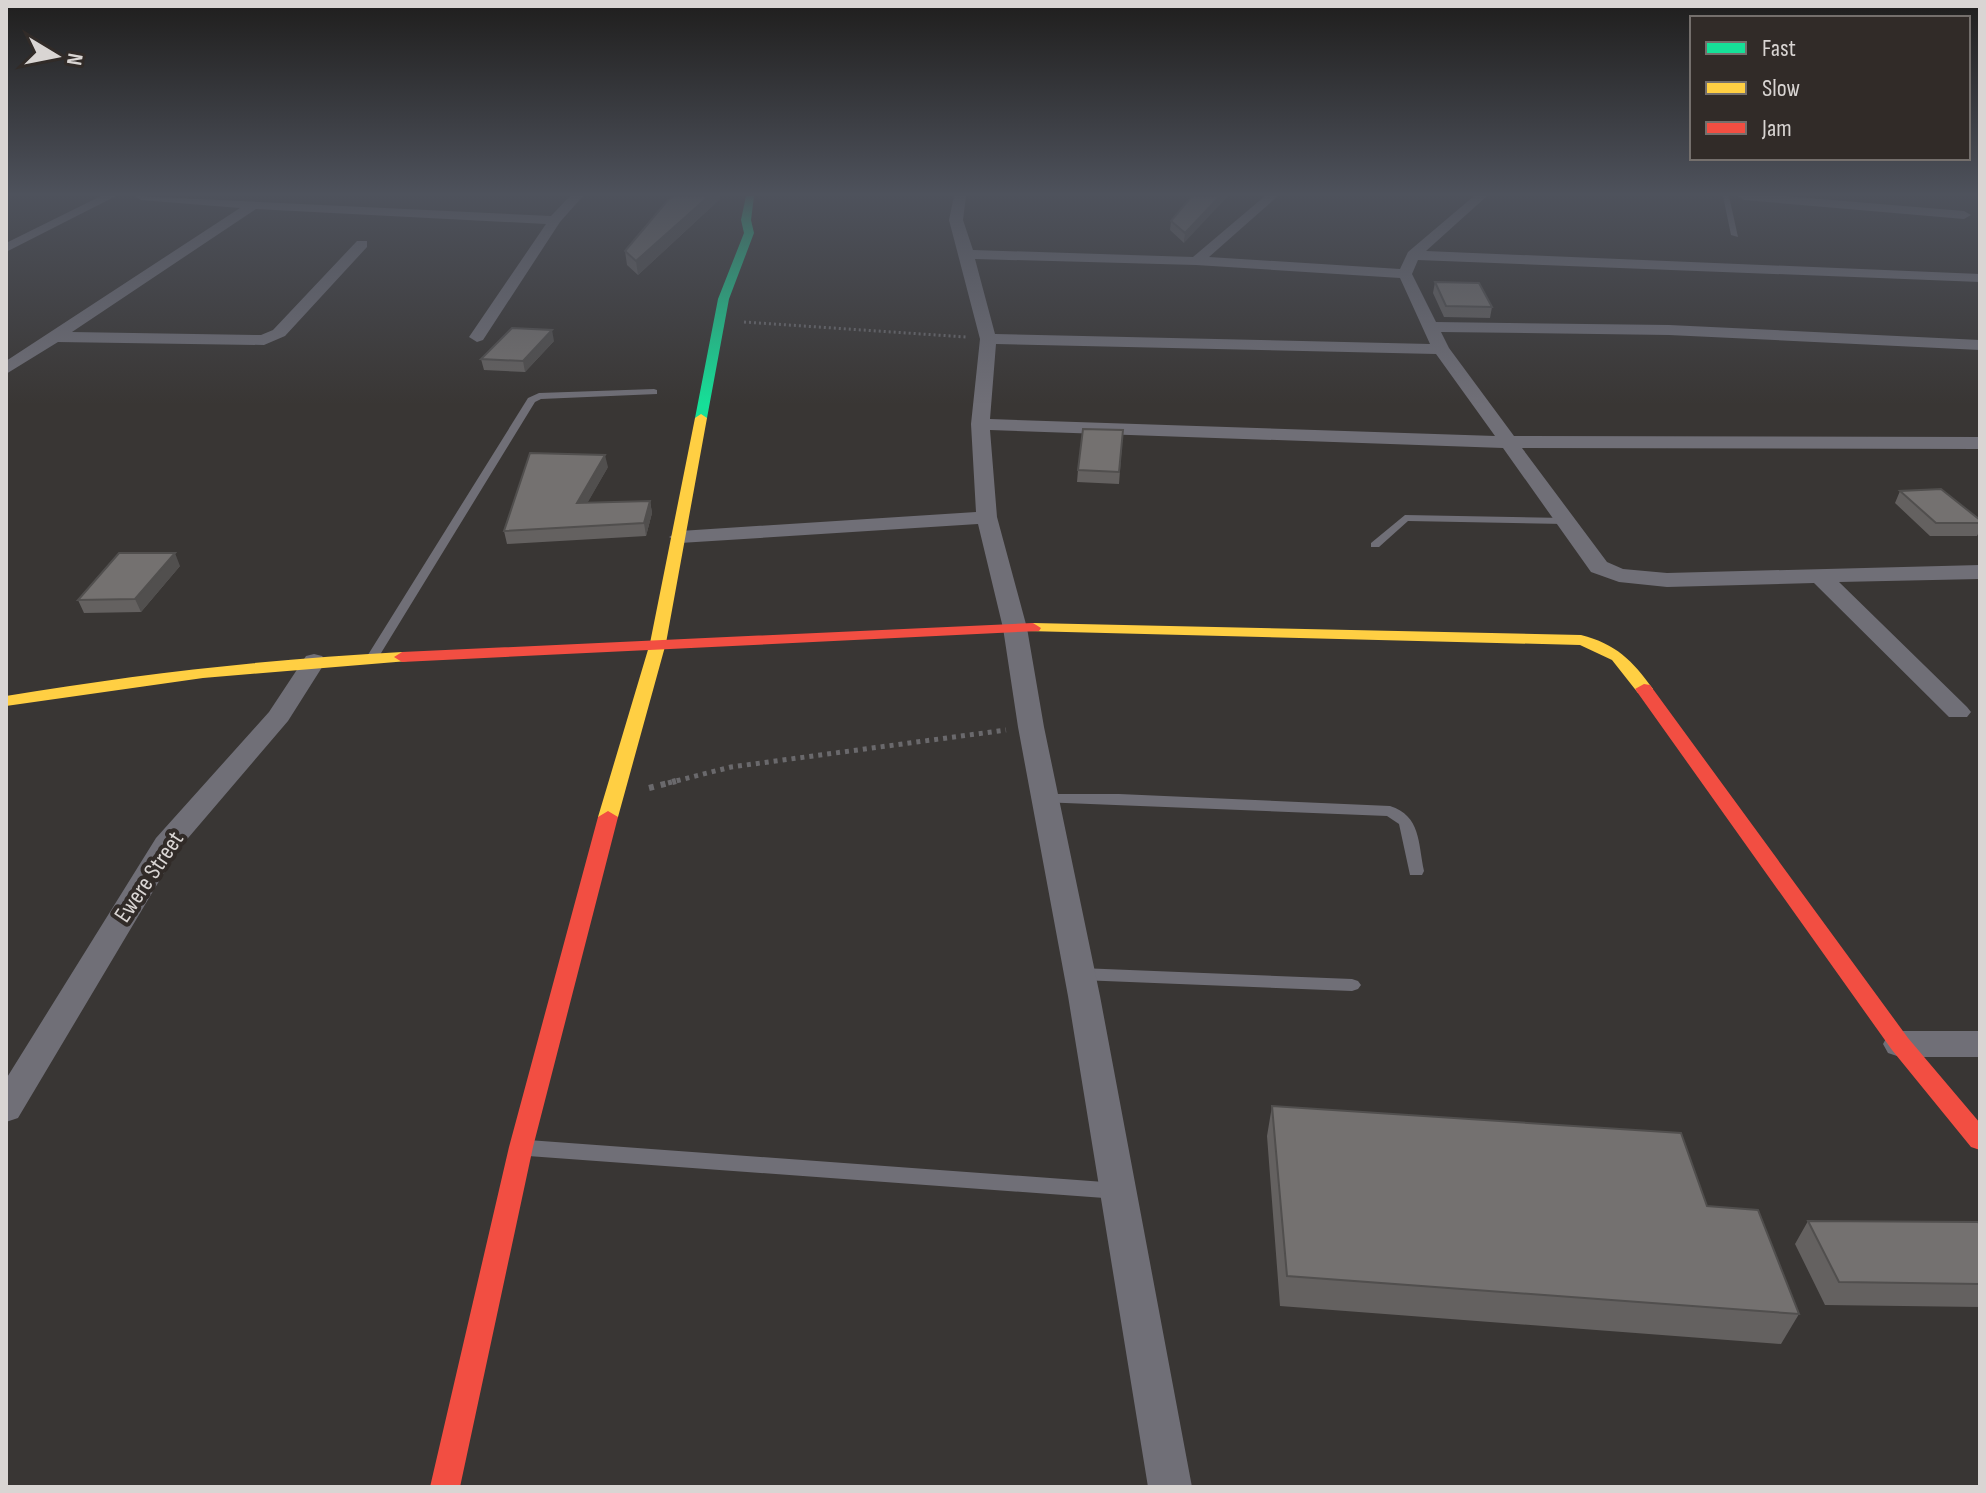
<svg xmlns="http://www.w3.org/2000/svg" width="1986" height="1493" font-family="'Sofia Sans Condensed',sans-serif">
	<rect width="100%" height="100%" fill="#393634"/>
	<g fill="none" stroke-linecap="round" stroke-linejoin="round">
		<path stroke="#6a696c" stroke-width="3" stroke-dasharray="2 3" stroke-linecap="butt" d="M744,322l222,15"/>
		<path stroke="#6a696c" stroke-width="5" stroke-dasharray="4 5" stroke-linecap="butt" d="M668,783l63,-16 275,-37"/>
		<path stroke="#6a696c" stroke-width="6" stroke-dasharray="5 7" stroke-linecap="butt" d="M649,788l27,-7"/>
		<path fill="#706f77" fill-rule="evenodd" d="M1723,196h6l9,41 -7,-2z
			M654,389l3,1v4l-116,5 -6,3 -157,256 -6,4 -5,-1 -1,-3 162,-260 11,-5z
			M1405,515l160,3 6,3 -6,3 -157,-3 -29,26h-8v-4z
			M1045,794h74l271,12c31,10 28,37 34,65l-2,4h-12l-11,-51 -12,-8 -347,-14 -2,-3 2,-3z
			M1080,968l272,11 6,2 3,4 -3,4 -6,2 -272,-11 -6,-2 -2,-4 2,-4z
			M528,1140l590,43 7,2 3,6 -3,6 -7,2 -590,-43 -7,-2 -3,-6 3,-6z"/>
		<path fill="#706f77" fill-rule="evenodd" d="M101,196h15l-110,56v-9z
			M135,196l416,20 19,-20h13l-23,26 -77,118 -6,2 -8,-5 77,-113 -290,-15 -184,123 189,3 12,-5 84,-89h10v6l-82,89 -21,9 -206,-3 -52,32v-13l234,-153 -99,-8z
			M954,196h12l-3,24 10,30 220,7 72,-61h13l-69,61 191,12 8,-17 66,-56h13l-61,55 554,23v8l-562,-22 -6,14 24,48 233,3 311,15v10l-311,-15 -228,-3 8,16 65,88 466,1v12l-458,-1 85,114 16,7 44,4 313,-8v14l-141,3 128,125 4,5 -4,5h-18l-135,-134 -147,4 -48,-5 -28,-10 -88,-124 -513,-18 7,87 30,111 17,99 56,269 92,491h-44l-80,-491 -50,-269 -15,-99 -25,-104 -298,19 -11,-6 11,-6 296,-19 -5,-88 9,-85 -31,-119zM975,259l221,6 204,13 30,66 -435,-10zM996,344l440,10 59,82 -505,-17z
			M1738,196h46l180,15 7,4 -7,4 -220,-19z
			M314,654l8,2 4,5 -38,60 -111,130 -159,267 -12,4v-43l150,-241 113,-126 37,-56z
			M1900,1031h80v26h-80l-12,-4 -5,-9 5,-9z"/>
		<path fill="#16e098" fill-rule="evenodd" d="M746,196h8l-3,24 3,13 -25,66 -22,119 -6,4 -6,-4 23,-119 26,-66 -3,-13z"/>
		<path fill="#ffcf43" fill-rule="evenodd" d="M701,414l6,4 -41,225 -48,174 -10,6 -10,-6 52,-174 45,-225z
			M1033,623l548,12c35,9 51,25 72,54l-3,4h-12l-26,-33 -32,-15 -553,-14 -2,-3z
			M402,652l8,5 -2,4 -205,17 -197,28v-10c131,-22 263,-37 396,-44z"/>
		<path fill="#f24e42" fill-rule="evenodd" d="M1033,623l8,5 -2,3 -637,31 -8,-5 8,-5z
			M1644,684l6,1 258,353 72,85v27l-9,-3 -79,-97 -257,-361z
			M608,811l10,6 -85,330 -73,340h-30l79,-340 89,-330z"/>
	</g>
	<path fill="#646160" d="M1192,196l-8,47 -14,-13 1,-9z
		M720,199l-82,76 -11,-10 -2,-14z
		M1435,282l57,25 -2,11 -46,-1 -11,-24z
		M554,341l-29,31 -41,-2 -3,-11z
		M1123,430l-4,54 -42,-2 1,-12z
		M608,467l-21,36 63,-2 2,12 -6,23 -139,8 -3,-13z
		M1900,491l80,29v10l-3,6h-47l-35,-33z
		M180,566l-39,46 -57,1 -6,-13z
		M1272,1106l435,100 92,108 -18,30 -501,-38 -13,-170z
		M1808,1221l172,4v82l-155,-2 -30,-61z"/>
	<path fill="#514f4e" d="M709,196h11v3l-82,76 -2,-14z
		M1220,196h8l-44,47 1,-10z
		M552,330l2,11 -29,31 -2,-11z
		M605,455l3,12 -28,49 -3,-13z
		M650,501l2,12 -6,23 -2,-13z
		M175,553l5,13 -39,46 -6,-13z"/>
	<path fill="#747170" stroke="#514f4e" stroke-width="2" d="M674,196h35l-73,65 -11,-10 43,-51z
		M1192,196h28l-35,37 -14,-12z
		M1435,282l44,1 13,24 -46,-1z
		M512,328l40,2 -29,31 -42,-2z
		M1083,429l40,1 -4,42 -41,-2z
		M530,453l75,2 -28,48 73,-2 -6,22 -140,8z
		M1941,489l39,31v3h-44l-36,-32z
		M119,553h56l-40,46 -57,1z
		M1272,1106l409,27 26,73 51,4 41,104 -512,-38z
		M1808,1221l170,1 2,3v59l-141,-2z"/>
	<linearGradient id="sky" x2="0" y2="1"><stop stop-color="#1f1e1d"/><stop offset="0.48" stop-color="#4e525c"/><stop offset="1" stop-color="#4e525c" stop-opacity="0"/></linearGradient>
	<rect width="1986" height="405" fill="url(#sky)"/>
	<g text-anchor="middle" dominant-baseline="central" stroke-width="8" stroke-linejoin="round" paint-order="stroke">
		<g font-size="24" fill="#d9d5d3" stroke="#312b28">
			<text transform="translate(149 877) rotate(-56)">Ewere Street</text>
		</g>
	</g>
	<rect width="1986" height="1493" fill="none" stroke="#d9d5d3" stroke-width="16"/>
	<rect x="1690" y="16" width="280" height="144" fill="#312b28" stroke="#746f6c" stroke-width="2"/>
	<rect x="1706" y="42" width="40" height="12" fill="#16e098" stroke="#746f6c" stroke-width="2"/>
	<text x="1762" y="56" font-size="24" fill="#d9d5d3">Fast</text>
	<rect x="1706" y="82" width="40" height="12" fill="#ffcf43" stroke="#746f6c" stroke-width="2"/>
	<text x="1762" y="96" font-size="24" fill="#d9d5d3">Slow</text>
	<rect x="1706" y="122" width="40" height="12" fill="#f24e42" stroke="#746f6c" stroke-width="2"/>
	<text x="1762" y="136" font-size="24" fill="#d9d5d3">Jam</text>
	<g transform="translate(56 56) rotate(100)" stroke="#312b28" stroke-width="6" paint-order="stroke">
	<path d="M0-6L14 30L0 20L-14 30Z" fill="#d9d5d3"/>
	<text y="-12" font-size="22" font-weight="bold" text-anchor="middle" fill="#d9d5d3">N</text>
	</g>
</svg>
